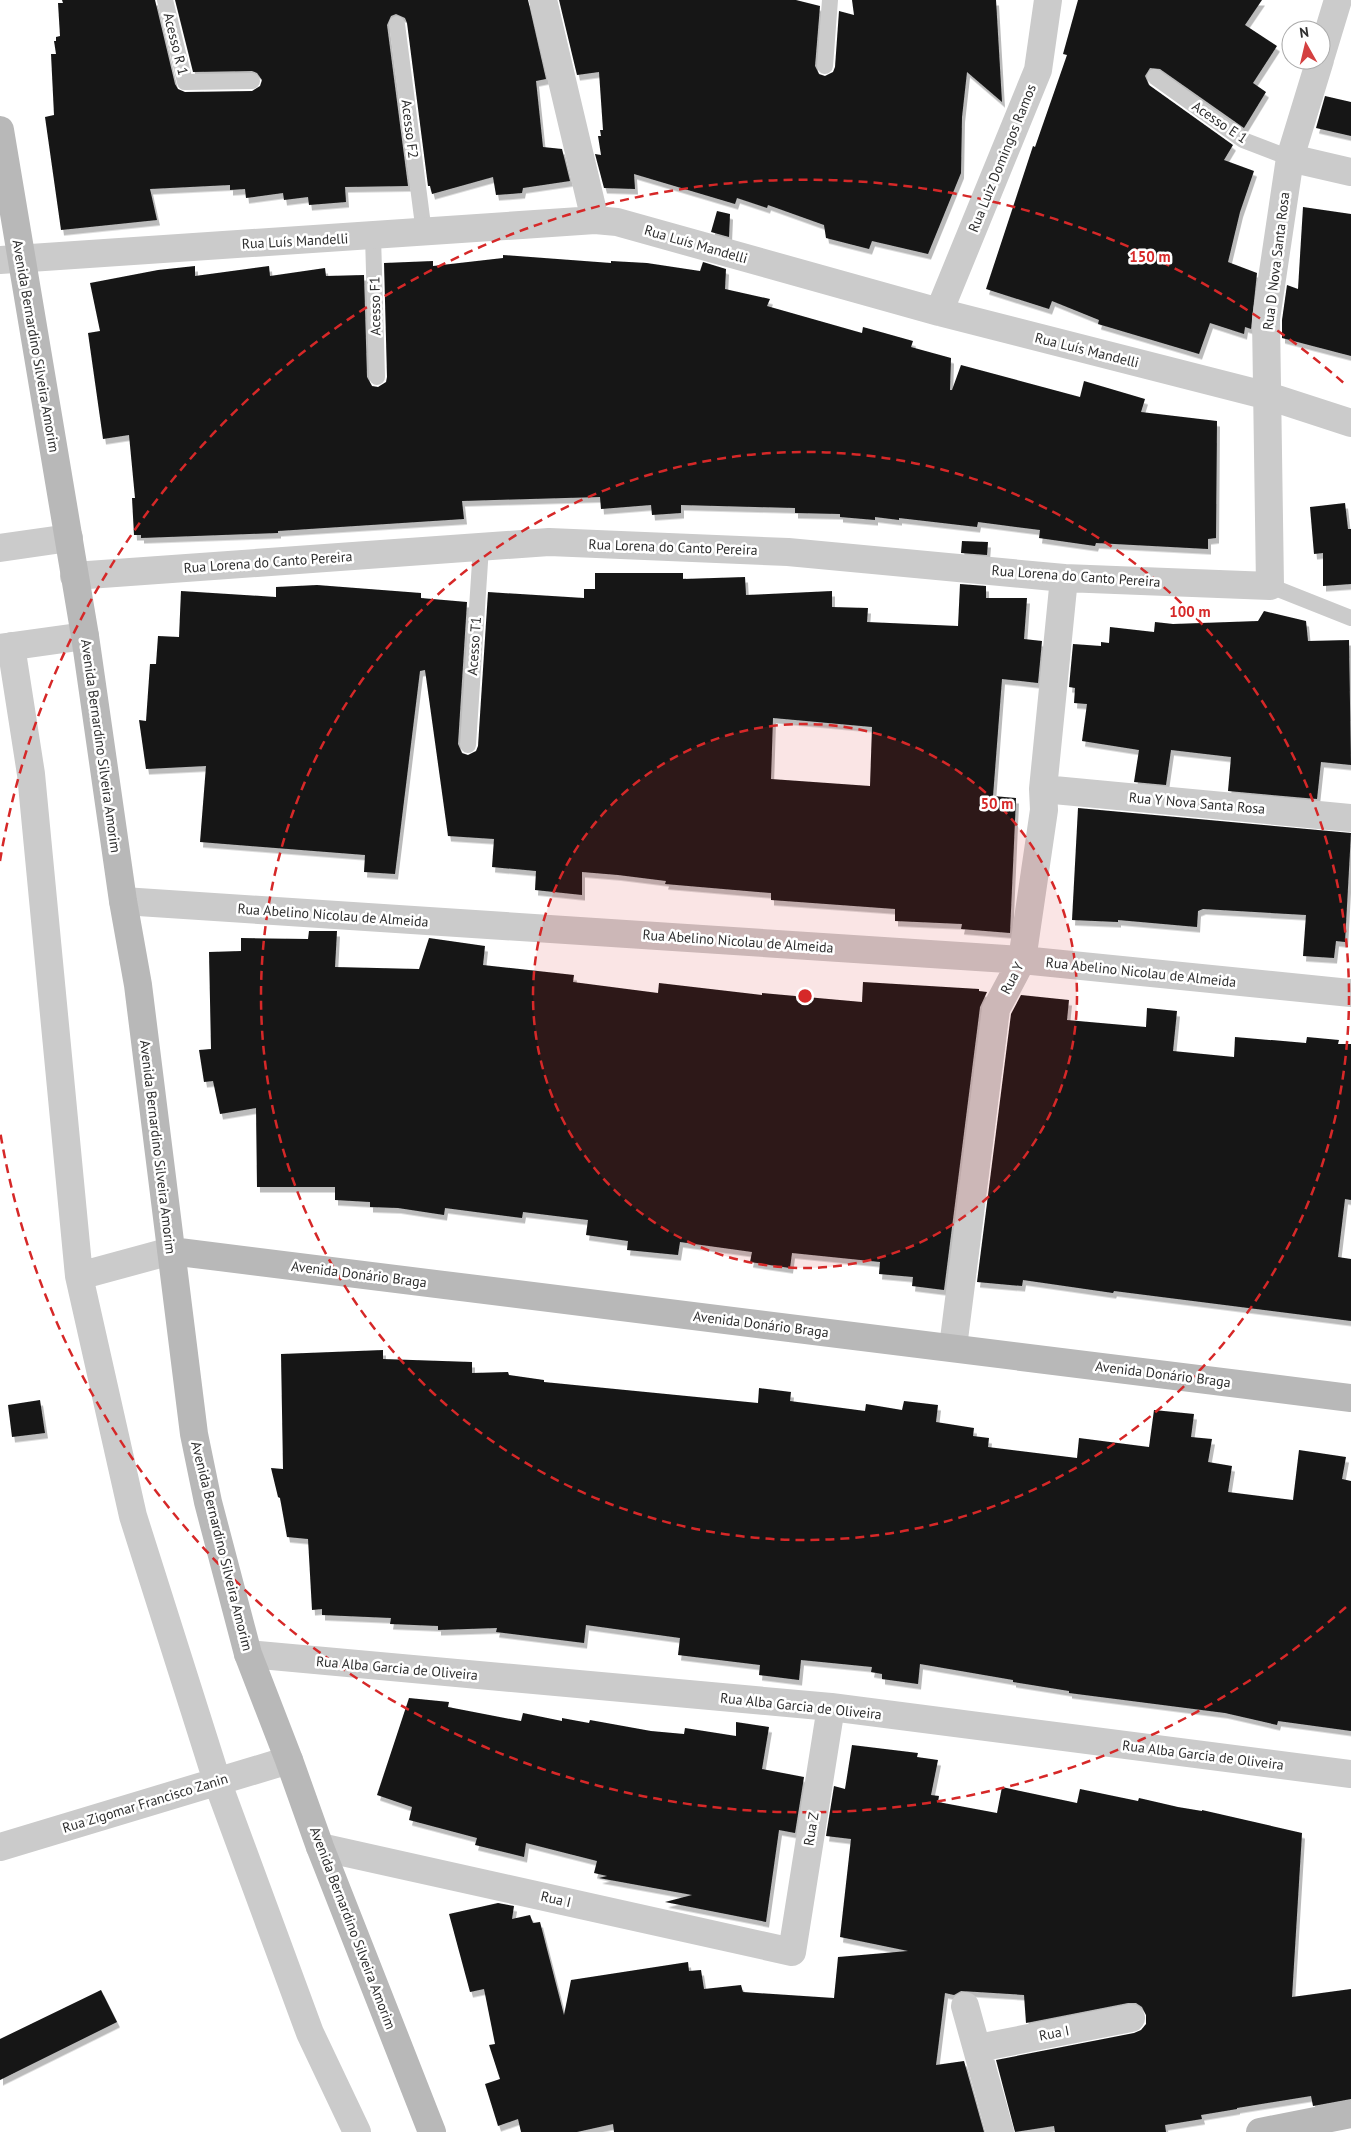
<svg xmlns="http://www.w3.org/2000/svg" width="1351" height="2132" font-family="'PT Sans',sans-serif">
	<defs>
		<filter id="shadow"><feDropShadow dx="3" dy="5.5" stdDeviation="0" flood-color="#0004"/></filter>
	</defs>
	<rect width="100%" height="100%" fill="#fff"/>
	<path fill="#151515" fill-rule="evenodd" filter="url(#shadow)" d="M62,0h93l20,84 3,5 7,3 67,-1 8,-5 2,-6 -5,-7 -5,-2 -59,1 -18,-72h353l18,79 -10,2 7,66 19,2 8,32 -47,7 -1,5 -26,2 -3,-18 -61,17 -2,-8h-2l-21,-163 -2,-5 -9,-4 -5,2 -4,9 21,161 -63,1 1,15 -37,3 -1,-8 -24,3 -1,-7 -37,5 -1,-9 -15,1v-5l-80,4 7,31 -96,10 -16,-113 9,-2 -3,-61h5l-2,-13h2v-4l4,-1 -2,-33h5z
		M559,0h237l24,6 -5,60 4,8 6,2 8,-4 2,-5 4,-56 15,4 -2,-15h144l6,102 -35,-30 -5,45 -1,56 -33,81 -56,-13 -3,8 -43,-11 -2,-13 -56,-20 -1,3 -30,-10 -2,6 -101,-30 1,15 -31,-1 -9,-34 6,1 -3,-19h3l-1,-6h3l-4,-58 -22,3z
		M1078,0h184l-17,25 32,21 -24,37 13,9 -22,36 -84,-59 -10,-1 -5,8 4,9 84,60 -9,15 30,11 -14,41 -12,50 29,11 -6,56 -6,-2 -1,7 -34,-11 -11,31 -101,-30 1,-4 -47,-19 -3,8 -63,-20 47,-143 2,1 32,-92 -4,-1z
		M1325,96l26,6v34l-35,-8z
		M1303,207l48,7v142l-69,-18v-18l5,-35 11,4z
		M717,211l13,3 -1,23 -18,-5z
		M503,255l108,8v-2l36,2 53,8 3,-9 23,7 -1,20 45,10 -3,7 95,27 1,-6 50,14 -2,6 40,11 -1,32h2l9,-25 119,32 4,-16 61,18 -4,13 76,9 -1,117 -8,1v10l-112,-6 -1,3 -56,-8 1,-8 -62,-8 -1,5 -78,-9v2l-24,-3v3l-35,-3v-3l-45,-1v-5l-114,-3v8l-29,2 -1,-10 -50,4 -1,-12 -138,4 2,18 -186,12v2l-137,5v-3h-7l-2,-37h3l-6,-63 -26,4 -15,-106 12,-2 -10,-48 68,-13 37,-4v10l74,-10 1,10 55,-8 1,8 38,-1 3,102 5,9 6,1 8,-5 1,-5 -3,-114 49,-2v5l70,-8z
		M1345,503l3,26h3v55l-28,2v-33l-9,1 -4,-47z
		M962,541l26,1 -1,13 -26,-2z
		M595,573h88v6l62,-2 1,18 86,-4v16l36,1 -1,14 91,4 2,-42 26,2v12h41l-3,41 18,2 -4,42 -36,-4 -9,117 23,2 -6,135 -49,-4 1,-5 -67,-3v-12l-124,-9v-7l-106,-9 1,-3 -48,-6 -36,-3v23l-47,-5 1,-19 -44,-4 2,-28 -46,-3 -23,-166 -5,1 -25,203 -31,-2 1,-17 -165,-13 6,-76 -60,3 -7,-49 7,1 4,-57h6l2,-28 21,1 2,-46 95,6v-10l41,-2 104,8v5l46,4 -9,142 4,9 6,2 8,-4 2,-5 10,-154 96,6v-9h11zM773,718l99,9 -2,59 -99,-7z
		M1264,611l42,10 2,20 41,-1 2,125 -30,-3 -4,37 -89,-8 3,-34 -60,-7 -5,35 -32,-3 5,-32 -57,-9 5,-37 -13,-1 1,-15 -6,-1 4,-43 28,2v-4l8,1 1,-16 44,5 1,-10 18,2 85,-3z
		M1078,808l273,25 -6,109 -9,-1 -2,17 -31,-2 3,-41 -103,-6 -5,2 -1,16 -79,-7v2l-46,-2z
		M309,931h28l-2,36 84,2 10,-31 56,8 -2,19 91,10 -1,7 85,11 1,-10 103,12v-2l100,9 1,-20 116,7v2l8,1 -7,15 -36,283 -32,-4 1,-9 -34,-3 1,-12 -88,-9 -2,15 -40,-6 2,-10 -72,-10 -2,13 -51,-5 1,-9 -42,-6 2,-15 -65,-8 -1,6 -77,-10 -1,7 -46,-7 -28,-1v-5l-35,-2v-13h-78l-1,-79 -36,6 -7,-33 -9,1 -5,-32 12,-1 -2,-97 32,-1v-13l67,1z
		M1021,995l48,5 -2,20 79,7 1,-19 30,3 -4,40 61,6 1,-20 71,6 1,-6 32,3 -1,4h13v156l-6,-1 -7,58 13,2v62l-237,-30 -1,2 -90,-13 -1,6 -45,-4 34,-268z
		M383,1350v9l89,3v11l36,-1 1,3 35,5v2l214,21 1,-15 32,4 -1,9 75,10 1,-7 36,6 2,-9 34,4 -2,17 38,6 -1,8 16,2 -1,9 89,11 2,-20 70,9 5,-37 40,4 -3,23 21,2 -4,23 24,4 -4,26 65,8 6,-50 47,7 -4,22 9,2v250l-73,-10 -1,4 -52,-12 -156,-20v-2l-56,-9v-2l-93,-16 -2,20 -36,-5v-5l-11,-2 1,-5 -71,-7 -2,20 -40,-5 1,-10 -82,-10 2,-17 -94,-13 -2,18 -88,-11 1,-4 -59,2v-4l-48,-2 1,-6 -69,-3v-6l-10,1 -4,-71 -21,-2 -7,-39 -2,-1 -7,-29 12,1 -2,-115z
		M40,1400l5,33 -33,4 -4,-32z
		M409,1698l40,4 -1,5 73,14 2,-8 39,8v-3l27,5 1,-3 61,11 33,3 1,-6 51,8v-14l33,5 -7,42 42,8 -9,56 -16,-3 -13,92 -101,-20 27,-7 -93,-17 8,-2 -13,-3 3,-12 -71,-18 -2,14 -49,-12 2,-7 -68,-18 3,-13 -35,-12z
		M852,1745l66,8 -1,4 21,3 -7,35 8,1 -1,6 59,11 5,-26 75,16 3,-14 58,12 1,-3 39,9 24,4v-1l100,23 -10,164 59,-8v110l-38,7 -2,-10 -74,12v1l-36,6 1,4 -37,6 1,7h-111l-1,-6 -39,6 -19,-72 138,-27 7,-3 5,-6v-9l-4,-8 -6,-4h-8l-102,20 -2,-28 -63,-4 -7,4 -9,-2 -9,72 28,-4 20,71h-370l-1,-8 -36,8h-56l-3,-13 -20,7 -13,-42 15,-5 -11,-34 6,-1 -11,-55 -14,3 -21,-78 49,-11 16,3 -2,13 18,-4 3,8 7,-1 24,93 7,-35 117,-18 1,9 12,-1 3,19 37,-4 2,7 91,6 4,-41 70,-6 -68,-14 11,-98 -25,-3 8,-50 11,3z
		M101,1990l16,32 -117,58v-41z"/>
	<g fill="none" stroke-linecap="round" stroke-linejoin="round">
		<path stroke="#cbcbcb" stroke-width="16" d="M165,0l20,82 67,-1
			M397,24l27,209
			M825,66l5,-66
			M1155,77l88,63 47,18
			M373,236l4,141
			M1270,586l81,32
			M468,745l13,-198"/>
		<path stroke="#cbcbcb" stroke-width="28" d="M543,0l52,220
			M1321,56l17,-56
			M1290,158l61,14
			M0,260l595,-40 22,2 322,90 329,84 83,27
			M939,312l99,-242 10,-70
			M0,548l69,-10
			M74,576l475,-34 239,10 276,26 206,8 -4,-267 24,-161 30,-98
			M11,646l20,128 48,502 54,240 84,265 93,252 47,99
			M0,648l85,-12
			M1043,789l308,29
			M123,901l899,59 329,33
			M79,1276l92,-25
			M953,1347l43,-338 26,-49 22,-150 -1,-21 21,-211
			M248,1654l583,53 520,67
			M0,1847l289,-87
			M320,1847l472,105 39,-245
			M965,2006l35,126
			M978,2048l153,-30"/>
		<path stroke="#b8b8b8" stroke-width="28" d="M0,130l85,506 38,265 15,84 56,449 14,68 40,152 41,106 31,87 112,285
			M171,1251l1180,147
			M1260,2132l91,-18"/>
	</g>
	<circle cx="805" cy="996" r="272" fill="#d62828" fill-opacity=".12"/>
	<g fill="none" stroke="#d62828" stroke-width="2.5" stroke-dasharray="9 6">
		<circle cx="805" cy="996" r="272"/>
		<circle cx="805" cy="996" r="544"/>
		<path d="M1346 1607A816 816 0 0 1 0 1131M0 861A816 816 0 0 1 1346 385"/>
	</g>
	<g text-anchor="middle" dominant-baseline="central" stroke-width="5" stroke-linejoin="round" paint-order="stroke">
		<g font-size="14" fill="#2e2e2e" stroke="#fff">
			<text transform="translate(176 44) rotate(76)">Acesso R 1</text>
			<text transform="translate(1220 122) rotate(34)">Acesso E 1</text>
			<text transform="translate(410 129) rotate(83)">Acesso F2</text>
			<text transform="translate(1002 158) rotate(-68)">Rua Luiz Domingos Ramos</text>
			<text transform="translate(295 241) rotate(-3)">Rua Luís Mandelli</text>
			<text transform="translate(696 244) rotate(16)">Rua Luís Mandelli</text>
			<text transform="translate(1276 261) rotate(-83)">Rua D Nova Santa Rosa</text>
			<text transform="translate(375 306) rotate(-91)">Acesso F1</text>
			<text transform="translate(36 346) rotate(80)">Avenida Bernardino Silveira Amorim</text>
			<text transform="translate(1087 350) rotate(14)">Rua Luís Mandelli</text>
			<text transform="translate(673 547) rotate(2)">Rua Lorena do Canto Pereira</text>
			<text transform="translate(268 562) rotate(-4)">Rua Lorena do Canto Pereira</text>
			<text transform="translate(1076 576) rotate(4)">Rua Lorena do Canto Pereira</text>
			<text transform="translate(474 646) rotate(-86)">Acesso T1</text>
			<text transform="translate(101 746) rotate(82)">Avenida Bernardino Silveira Amorim</text>
			<text transform="translate(1197 803) rotate(5)">Rua Y Nova Santa Rosa</text>
			<text transform="translate(333 915) rotate(4)">Rua Abelino Nicolau de Almeida</text>
			<text transform="translate(738 941) rotate(4)">Rua Abelino Nicolau de Almeida</text>
			<text transform="translate(1141 972) rotate(6)">Rua Abelino Nicolau de Almeida</text>
			<text transform="translate(1012 978) rotate(-63)">Rua Y</text>
			<text transform="translate(158 1147) rotate(83)">Avenida Bernardino Silveira Amorim</text>
			<text transform="translate(359 1274) rotate(7)">Avenida Donário Braga</text>
			<text transform="translate(761 1324) rotate(7)">Avenida Donário Braga</text>
			<text transform="translate(1163 1374) rotate(7)">Avenida Donário Braga</text>
			<text transform="translate(222 1546) rotate(76)">Avenida Bernardino Silveira Amorim</text>
			<text transform="translate(397 1668) rotate(5)">Rua Alba Garcia de Oliveira</text>
			<text transform="translate(801 1706) rotate(6)">Rua Alba Garcia de Oliveira</text>
			<text transform="translate(1203 1755) rotate(7)">Rua Alba Garcia de Oliveira</text>
			<text transform="translate(145 1803) rotate(-17)">Rua Zigomar Francisco Zanin</text>
			<text transform="translate(811 1829) rotate(-81)">Rua Z</text>
			<text transform="translate(556 1899) rotate(13)">Rua I</text>
			<text transform="translate(353 1928) rotate(69)">Avenida Bernardino Silveira Amorim</text>
			<text transform="translate(1054 2033) rotate(-11)">Rua I</text>
		</g>
	</g>
	<circle cx="805" cy="996" r="8" fill="#d62828" stroke="#fff" stroke-width="2.5"/>
	<g font-size="15" text-anchor="middle" font-weight="bold" fill="#d62828" stroke="#fff" stroke-width="5" stroke-linejoin="round" paint-order="stroke">
		<text x="1150" y="262">150 m</text>
		<text x="1190" y="617">100 m</text>
		<text x="997" y="809">50 m</text>
	</g>
	<g transform="translate(1306 45) rotate(352)"><circle r="24" fill="#ffffff" stroke="#ababab"/>
	<path d="M0-4L9 19L0 12L-9 19Z" fill="#d44040"/>
	<text y="-8" font-size="14" font-weight="bold" text-anchor="middle" fill="#2e2e2e">N</text>
	</g>
</svg>
